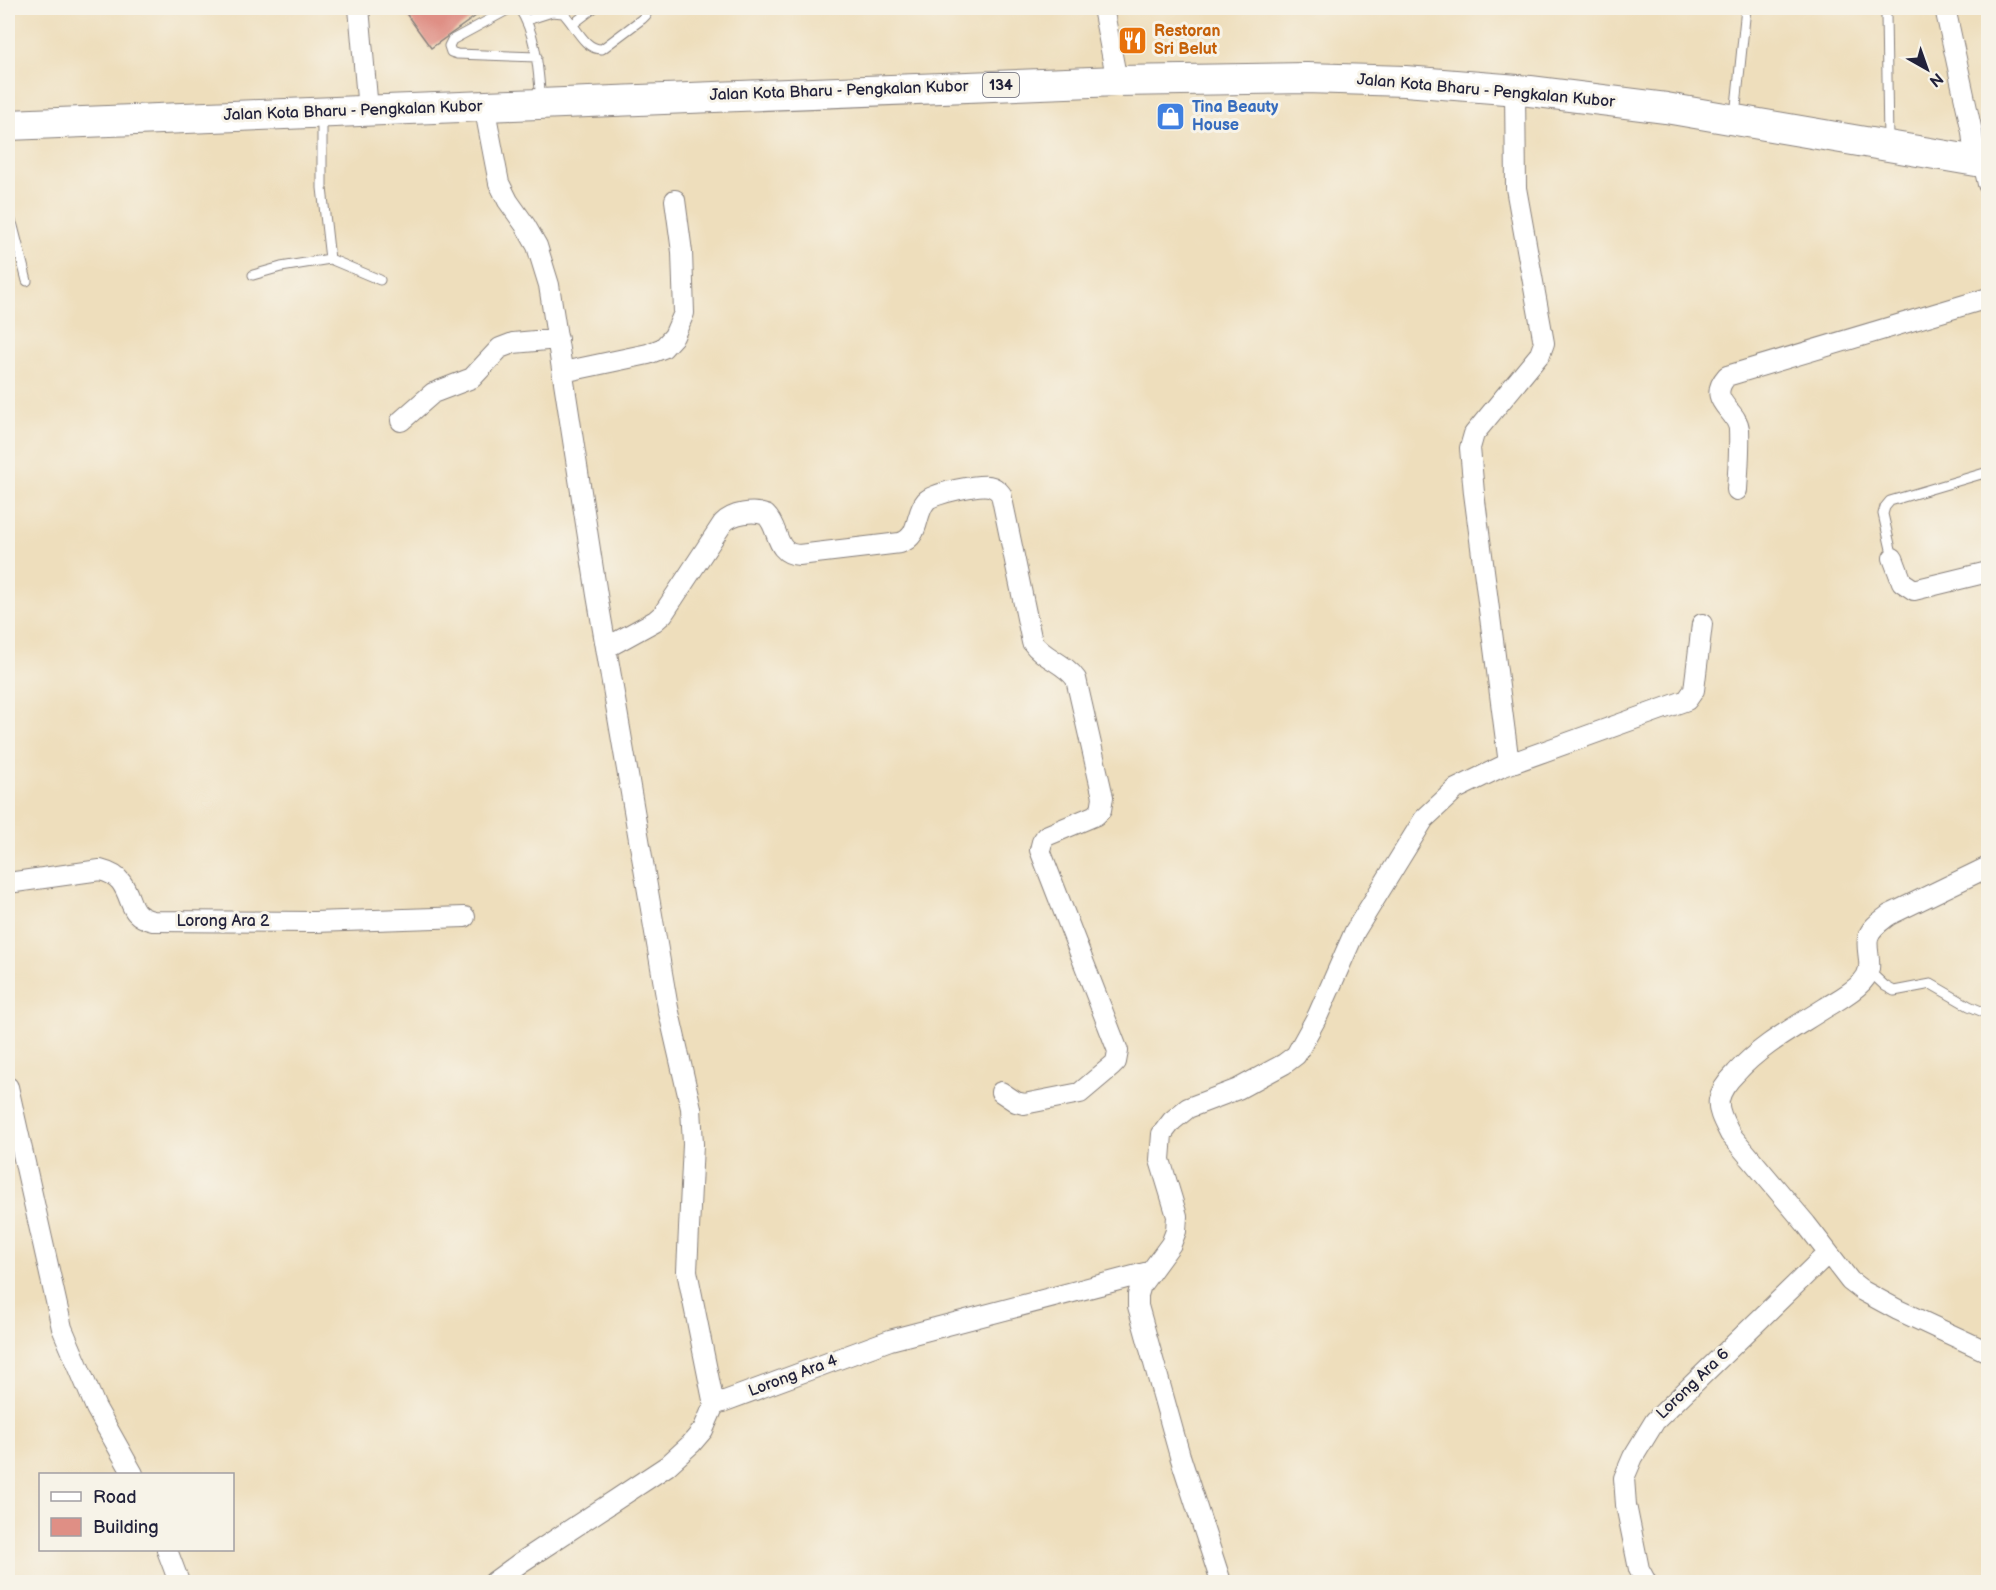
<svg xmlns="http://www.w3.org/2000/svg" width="1996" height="1590" font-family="'Balsamiq Sans',sans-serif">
	<rect width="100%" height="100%" fill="#f7f3e8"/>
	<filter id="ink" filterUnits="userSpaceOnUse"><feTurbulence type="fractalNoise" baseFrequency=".0167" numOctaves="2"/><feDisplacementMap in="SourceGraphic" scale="12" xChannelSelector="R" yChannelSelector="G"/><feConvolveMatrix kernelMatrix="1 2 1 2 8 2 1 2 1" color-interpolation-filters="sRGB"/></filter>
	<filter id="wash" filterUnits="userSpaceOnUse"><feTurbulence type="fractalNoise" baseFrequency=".008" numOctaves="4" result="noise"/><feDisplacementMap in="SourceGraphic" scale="24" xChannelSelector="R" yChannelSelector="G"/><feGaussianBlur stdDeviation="1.35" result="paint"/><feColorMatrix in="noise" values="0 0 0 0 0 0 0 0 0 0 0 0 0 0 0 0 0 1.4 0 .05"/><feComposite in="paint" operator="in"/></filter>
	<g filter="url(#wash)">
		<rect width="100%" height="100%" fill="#eedebc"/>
		<g id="blocks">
			<path fill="#df8f85" d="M417,8h70l-56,40 -24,-33z"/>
		</g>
	</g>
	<g filter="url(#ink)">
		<use href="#blocks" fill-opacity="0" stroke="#88807c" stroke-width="1.5"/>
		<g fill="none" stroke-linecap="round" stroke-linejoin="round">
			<defs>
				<path id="lane" d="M511,8l-59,32 -3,6 2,6 6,2 80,3
					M519,8c18,27 19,61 22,93
					M1883,8l3,7 2,126
					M527,20l25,-8 11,1c12,11 21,37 39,36l40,-30 4,-4 1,-7
					M573,24l21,-16
					M1735,116l11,-108
					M322,117v71l8,71
					M8,214l5,12 14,55
					M253,275l28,-8 49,-8 50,21
					M1893,558l-10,-44 2,-7 5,-6 98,-29
					M1869,971l16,15 9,5 37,-7 38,22 19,8"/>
				<path id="street" d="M359,8l9,102
					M1103,8l14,73
					M1945,8l27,124 3,29
					M484,105l15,78 9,18 17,24 12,21 12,39 48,310 71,413 23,100 2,36 -6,127 27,134
					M1983,162l5,22
					M563,372l85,-18 15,-6 11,-12 10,-23 -2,-61 -7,-52
					M401,421l32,-28 39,-15 28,-30 13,-5 45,-4
					M1737,490c1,-20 3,-41 2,-61 -2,-20 -34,-28 -12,-53l261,-78
					M1893,558l9,24 12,8 74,-18
					M606,648l49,-27 8,-7 60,-91c10,-10 30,-13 43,-8 14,13 8,39 33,40l101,-12c21,-7 14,-28 26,-42 7,-8 53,-17 63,-15 5,1 9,4 12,8l31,148c11,16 33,21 44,37l27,118 -2,13 -5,5 -50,21 -4,6 -2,8 78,201 -2,11 -4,4 -32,27 -56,11 -8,-2 -15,-10
					M1509,764l-35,-271 -4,-45 4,-14 66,-80 4,-11 -28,-155 -1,-98
					M1988,867l-99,48c-8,6 -19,13 -21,23 -3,16 8,29 -6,44 -10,11 -24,18 -37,26 -31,20 -64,37 -89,65 -7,7 -15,16 -17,27 -2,11 6,24 11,34l76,90 44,57 13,10 35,19 90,42
					M8,883l92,-13c8,2 16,5 21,12 13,18 6,33 32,39l161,1 151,-5
					M8,1087l54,241 34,80 37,66
					M167,1550l12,32
					M494,1582l26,-19 147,-97 24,-22 12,-14 11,-25 176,-65 259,-68
					M1221,1582l-41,-126 -42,-150v-11l3,-10 30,-41 5,-13 1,-15 -17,-56 2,-26 10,-13 16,-13 50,-19 46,-25 12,-9 22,-40 37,-84 69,-112 32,-30 45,-22 186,-67 7,-10 8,-66
					M1646,1582l-7,-13 -13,-64 -2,-27 9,-21 22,-36 173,-168"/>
				<path id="primary" d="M8,125l1109,-44 189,-3 99,3 125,10 136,17 322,55"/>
			</defs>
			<use href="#lane" stroke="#88807c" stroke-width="11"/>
			<use href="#street" stroke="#88807c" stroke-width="22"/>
			<use href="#primary" stroke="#88807c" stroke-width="32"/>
			<use href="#lane" stroke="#fff" stroke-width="9"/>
			<use href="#street" stroke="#fff" stroke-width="20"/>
			<use href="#primary" stroke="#fff" stroke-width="30"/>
		</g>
	</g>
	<defs>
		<symbol id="restaurant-square" viewBox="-11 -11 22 22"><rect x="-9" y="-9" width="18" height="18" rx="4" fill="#e8710a" stroke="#f7f3e8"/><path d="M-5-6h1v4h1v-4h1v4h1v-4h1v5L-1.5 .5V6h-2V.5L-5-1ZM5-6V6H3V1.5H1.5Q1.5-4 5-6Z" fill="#fff"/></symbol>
		<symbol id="shop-square" viewBox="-11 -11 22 22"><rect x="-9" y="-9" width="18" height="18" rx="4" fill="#3f7fe0" stroke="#f7f3e8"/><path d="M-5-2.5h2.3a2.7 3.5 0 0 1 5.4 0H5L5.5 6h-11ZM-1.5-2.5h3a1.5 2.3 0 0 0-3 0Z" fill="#fff"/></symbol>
	</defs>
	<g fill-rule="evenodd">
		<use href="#restaurant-square" x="1116" y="24" width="33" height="33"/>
		<use href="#shop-square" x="1154" y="100" width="33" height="33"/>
	</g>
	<g text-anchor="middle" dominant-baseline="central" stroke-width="6" stroke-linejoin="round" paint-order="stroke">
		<rect fill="#f7f3e8" stroke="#62616f" stroke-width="1.5" x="983" y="73" width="36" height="24" rx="4.5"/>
		<g font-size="15" font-weight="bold" fill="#22223b">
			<text x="1001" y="85">134</text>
		</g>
		<g font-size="16" font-weight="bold" fill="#c56008" stroke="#f7f3e8" text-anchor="start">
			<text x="1154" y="31">Restoran<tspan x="1154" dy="18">Sri Belut</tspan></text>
		</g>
		<g font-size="16" fill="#22223b" stroke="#f7f3e8">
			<text transform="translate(839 91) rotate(-2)">Jalan Kota Bharu - Pengkalan Kubor</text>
			<text transform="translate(1486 91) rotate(5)">Jalan Kota Bharu - Pengkalan Kubor</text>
			<text transform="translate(353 111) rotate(-2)">Jalan Kota Bharu - Pengkalan Kubor</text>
			<text x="223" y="921">Lorong Ara 2</text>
			<text transform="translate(793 1376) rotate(-20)">Lorong Ara 4</text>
			<text transform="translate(1693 1384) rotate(-44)">Lorong Ara 6</text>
		</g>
		<g font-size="16" font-weight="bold" fill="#366cbe" stroke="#f7f3e8" text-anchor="start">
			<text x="1192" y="107">Tina Beauty<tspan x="1192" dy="18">House</tspan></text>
		</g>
	</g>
	<rect width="1996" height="1590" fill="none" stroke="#f7f3e8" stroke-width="30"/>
	<rect x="39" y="1473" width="195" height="78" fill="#f7f3e8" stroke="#a29fa3" stroke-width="1.5"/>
	<rect x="51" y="1492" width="30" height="9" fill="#ffffff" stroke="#a29fa3" stroke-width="1.5"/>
	<text x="93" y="1503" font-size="18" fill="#22223b">Road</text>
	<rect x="51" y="1518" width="30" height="18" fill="#df8f85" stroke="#a29fa3" stroke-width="1.5"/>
	<text x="93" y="1533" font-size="18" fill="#22223b">Building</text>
	<g transform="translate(1927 69) rotate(140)" stroke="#f7f3e8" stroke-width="4.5" paint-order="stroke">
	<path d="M0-4.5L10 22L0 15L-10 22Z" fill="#22223b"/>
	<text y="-9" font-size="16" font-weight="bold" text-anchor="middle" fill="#22223b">N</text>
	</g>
</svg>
